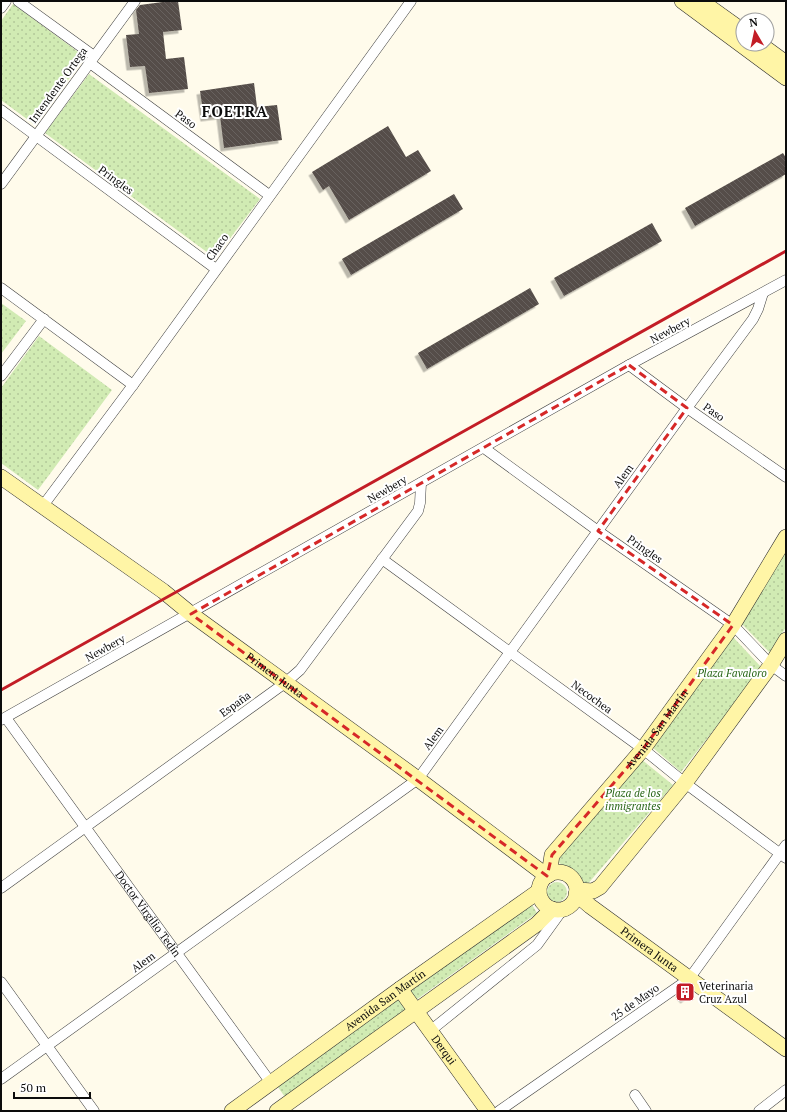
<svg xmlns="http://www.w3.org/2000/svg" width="787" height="1112" font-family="'PT Serif',serif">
	<defs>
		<pattern id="park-dots" width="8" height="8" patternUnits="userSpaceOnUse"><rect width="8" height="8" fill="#d1ebb3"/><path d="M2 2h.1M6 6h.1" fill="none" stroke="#b2c899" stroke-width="1.8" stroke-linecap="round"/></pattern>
		<pattern id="building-back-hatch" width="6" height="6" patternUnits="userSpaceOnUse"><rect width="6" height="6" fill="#554d48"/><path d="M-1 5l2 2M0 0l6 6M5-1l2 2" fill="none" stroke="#68625e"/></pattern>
		<filter id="shadow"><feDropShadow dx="-3.5" dy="3.5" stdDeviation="0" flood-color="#0004"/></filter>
	</defs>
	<rect width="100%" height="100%" fill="#fffbeb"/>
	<path fill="url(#park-dots)" d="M13,4l72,53 -50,68 -34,-25v-79z
		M89,74l171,125 -45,59 -170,-125z
		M1,303l25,18 -25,33z
		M39,336l73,54 -74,100 -37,-27v-75z
		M786,549v78l-16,26 -28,-29z
		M733,637l29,31 -81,104 -29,-25z
		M641,759l32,26 -87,101 -31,-27z
		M547 892a10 10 0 1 1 20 0a10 10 0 1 1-20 0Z
		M531,903l6,10 -121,87 -7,-10z
		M399,993l10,14 -124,90 -10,-14z"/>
	<path fill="url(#building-back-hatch)" filter="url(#shadow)" d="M170,1h8l4,29 -19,2 3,27 18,-2 4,32 -39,4 -4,-27 -15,1 -4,-32 13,-1 -3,-24 4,-5z
		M254,83l3,24 20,-2 5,35 -58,8 -4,-32 -16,2 -4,-27z
		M388,126l18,31 12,-7 13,21 -82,49 -20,-34 -6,4 -11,-18z
		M783,153l3,5v16l-91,52 -10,-18z
		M454,194l9,15 -112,66 -9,-16z
		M652,223l10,18 -98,55 -10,-18z
		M530,288l9,16 -112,65 -9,-16z
		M687,988l7,5 -10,7 -5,-6z"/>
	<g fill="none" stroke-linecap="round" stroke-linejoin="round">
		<defs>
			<g id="street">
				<path d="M18,1l76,55"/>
				<path d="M1,8l5,-7"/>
				<path d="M90,63l179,132"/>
				<path d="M1,110l215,159"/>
				<path d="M1,184l134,-183"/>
				<path d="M1,288l132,97"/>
				<path d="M629,365l58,43 99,69"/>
				<path d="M1,376l43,-57"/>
				<path d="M484,448l114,83 135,94 38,40 15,11"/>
				<path d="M42,507l91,-122 278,-384"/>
				<path d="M382,559l261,190 42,34 101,75"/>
				<path id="s1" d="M6,718l265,365"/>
				<path d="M1,720l628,-355 157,-85"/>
				<path d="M1,888l284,-205 15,-13 118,-159 2,-8 1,-20"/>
				<path d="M1,982l93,129"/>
				<path d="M430,1031l107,-86 26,-36"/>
				<path d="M1,1079l417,-300 269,-371 66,-89 5,-10 5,-16"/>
				<path d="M635,1095l11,16"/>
				<path d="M499,1111l190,-132 97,-134"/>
				<path d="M759,1111l27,-21"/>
			</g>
			<g id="secondary">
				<path d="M682,1l104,77"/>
				<path d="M701,1l42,30"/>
				<path d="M760,44l26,19"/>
				<path id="s2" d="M1,477l162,114 28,23 227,165 129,97"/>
				<circle cx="558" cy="891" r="19"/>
				<path id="s3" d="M549,875l3,-20 91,-106 90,-124 53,-88"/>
				<path d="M577,890l16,1 7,-4 85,-104 86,-118 15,-25"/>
				<path id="s4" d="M576,894l14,12 196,143"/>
				<path id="s5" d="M400,989l88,122"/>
				<path id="s6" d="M232,1111l168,-122 139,-98"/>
				<path d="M277,1111l260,-187 15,-15"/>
			</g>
		</defs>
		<use href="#street" stroke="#3f3f3f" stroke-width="11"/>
		<use href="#secondary" stroke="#2e2e2e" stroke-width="16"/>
		<use href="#street" stroke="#fff" stroke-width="10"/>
		<use href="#secondary" stroke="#fff5a6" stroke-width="15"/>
		<path stroke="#c31d26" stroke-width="3" d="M1,690l785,-439"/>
	</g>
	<path fill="none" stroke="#d62828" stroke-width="3" stroke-dasharray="8 5" stroke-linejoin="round" d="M629,365l58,43 -89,123 135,94 -90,124 -91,106 -5,21 -356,-262z"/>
	<defs>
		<symbol id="building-square" viewBox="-11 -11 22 22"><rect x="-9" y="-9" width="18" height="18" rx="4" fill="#c31d26" stroke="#fff"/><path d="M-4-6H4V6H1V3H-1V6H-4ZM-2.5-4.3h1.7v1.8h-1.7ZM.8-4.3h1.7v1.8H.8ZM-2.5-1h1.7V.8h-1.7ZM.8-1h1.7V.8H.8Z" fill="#fff"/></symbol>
	</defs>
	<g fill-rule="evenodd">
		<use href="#building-square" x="674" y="981" width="22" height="22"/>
	</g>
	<g text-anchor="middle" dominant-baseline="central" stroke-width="4" stroke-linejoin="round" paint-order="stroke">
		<g font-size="11" fill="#0c0c0c" stroke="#fff">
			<text transform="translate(58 85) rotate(-54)">Intendente Ortega</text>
			<text transform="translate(186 119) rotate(36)">Paso</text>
			<text transform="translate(116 180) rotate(36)">Pringles</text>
			<text transform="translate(217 247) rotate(-55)">Chaco</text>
			<text transform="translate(670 330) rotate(-28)">Newbery</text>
			<text transform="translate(714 412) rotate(35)">Paso</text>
			<text transform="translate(623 476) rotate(-54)">Alem</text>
			<text transform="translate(387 489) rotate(-30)">Newbery</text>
			<text transform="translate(645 549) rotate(35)">Pringles</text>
			<text transform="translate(105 648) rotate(-29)">Newbery</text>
			<text stroke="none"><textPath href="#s2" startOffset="338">Primera Junta</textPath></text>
			<text transform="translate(592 697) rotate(36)">Necochea</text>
			<text transform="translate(235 704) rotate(-36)">España</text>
			<text stroke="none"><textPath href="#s3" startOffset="184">Avenida San Martín</textPath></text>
			<text transform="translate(433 738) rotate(-54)">Alem</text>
			<text stroke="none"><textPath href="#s1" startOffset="242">Doctor Virgilio Tedín</textPath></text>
			<text stroke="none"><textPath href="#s4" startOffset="92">Primera Junta</textPath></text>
			<text transform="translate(143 962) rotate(-36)">Alem</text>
			<text stroke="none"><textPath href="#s6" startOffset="189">Avenida San Martín</textPath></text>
			<text transform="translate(635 1002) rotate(-35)">25 de Mayo</text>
			<text stroke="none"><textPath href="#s5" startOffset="75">Derqui</textPath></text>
		</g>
		<g font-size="11" font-style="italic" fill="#2a6719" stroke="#fff">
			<text x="732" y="673">Plaza Favaloro</text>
			<text x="633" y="793">Plaza de los<tspan x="633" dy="13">inmigrantes</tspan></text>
		</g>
		<g font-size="11" fill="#0c0c0c" stroke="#fff" text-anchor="start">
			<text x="699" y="986">Veterinaria<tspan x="699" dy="13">Cruz Azul</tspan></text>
		</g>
		<g font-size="15" font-weight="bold" letter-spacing="1" fill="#0c0c0c" stroke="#fff">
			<text x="235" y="111">FOETRA</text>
		</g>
	</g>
	<rect width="787" height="1112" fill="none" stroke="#0c0c0c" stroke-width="4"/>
	<g transform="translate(755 32) rotate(351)"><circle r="19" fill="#ffffff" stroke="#9e9e9e"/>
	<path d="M0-3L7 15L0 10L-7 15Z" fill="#c31d26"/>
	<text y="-6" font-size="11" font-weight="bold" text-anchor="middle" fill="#0c0c0c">N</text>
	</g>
	<path d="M14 1092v6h76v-6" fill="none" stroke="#0c0c0c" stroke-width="2"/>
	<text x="20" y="1092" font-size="12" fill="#0c0c0c" stroke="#ffffff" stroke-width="3" paint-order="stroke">50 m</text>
</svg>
